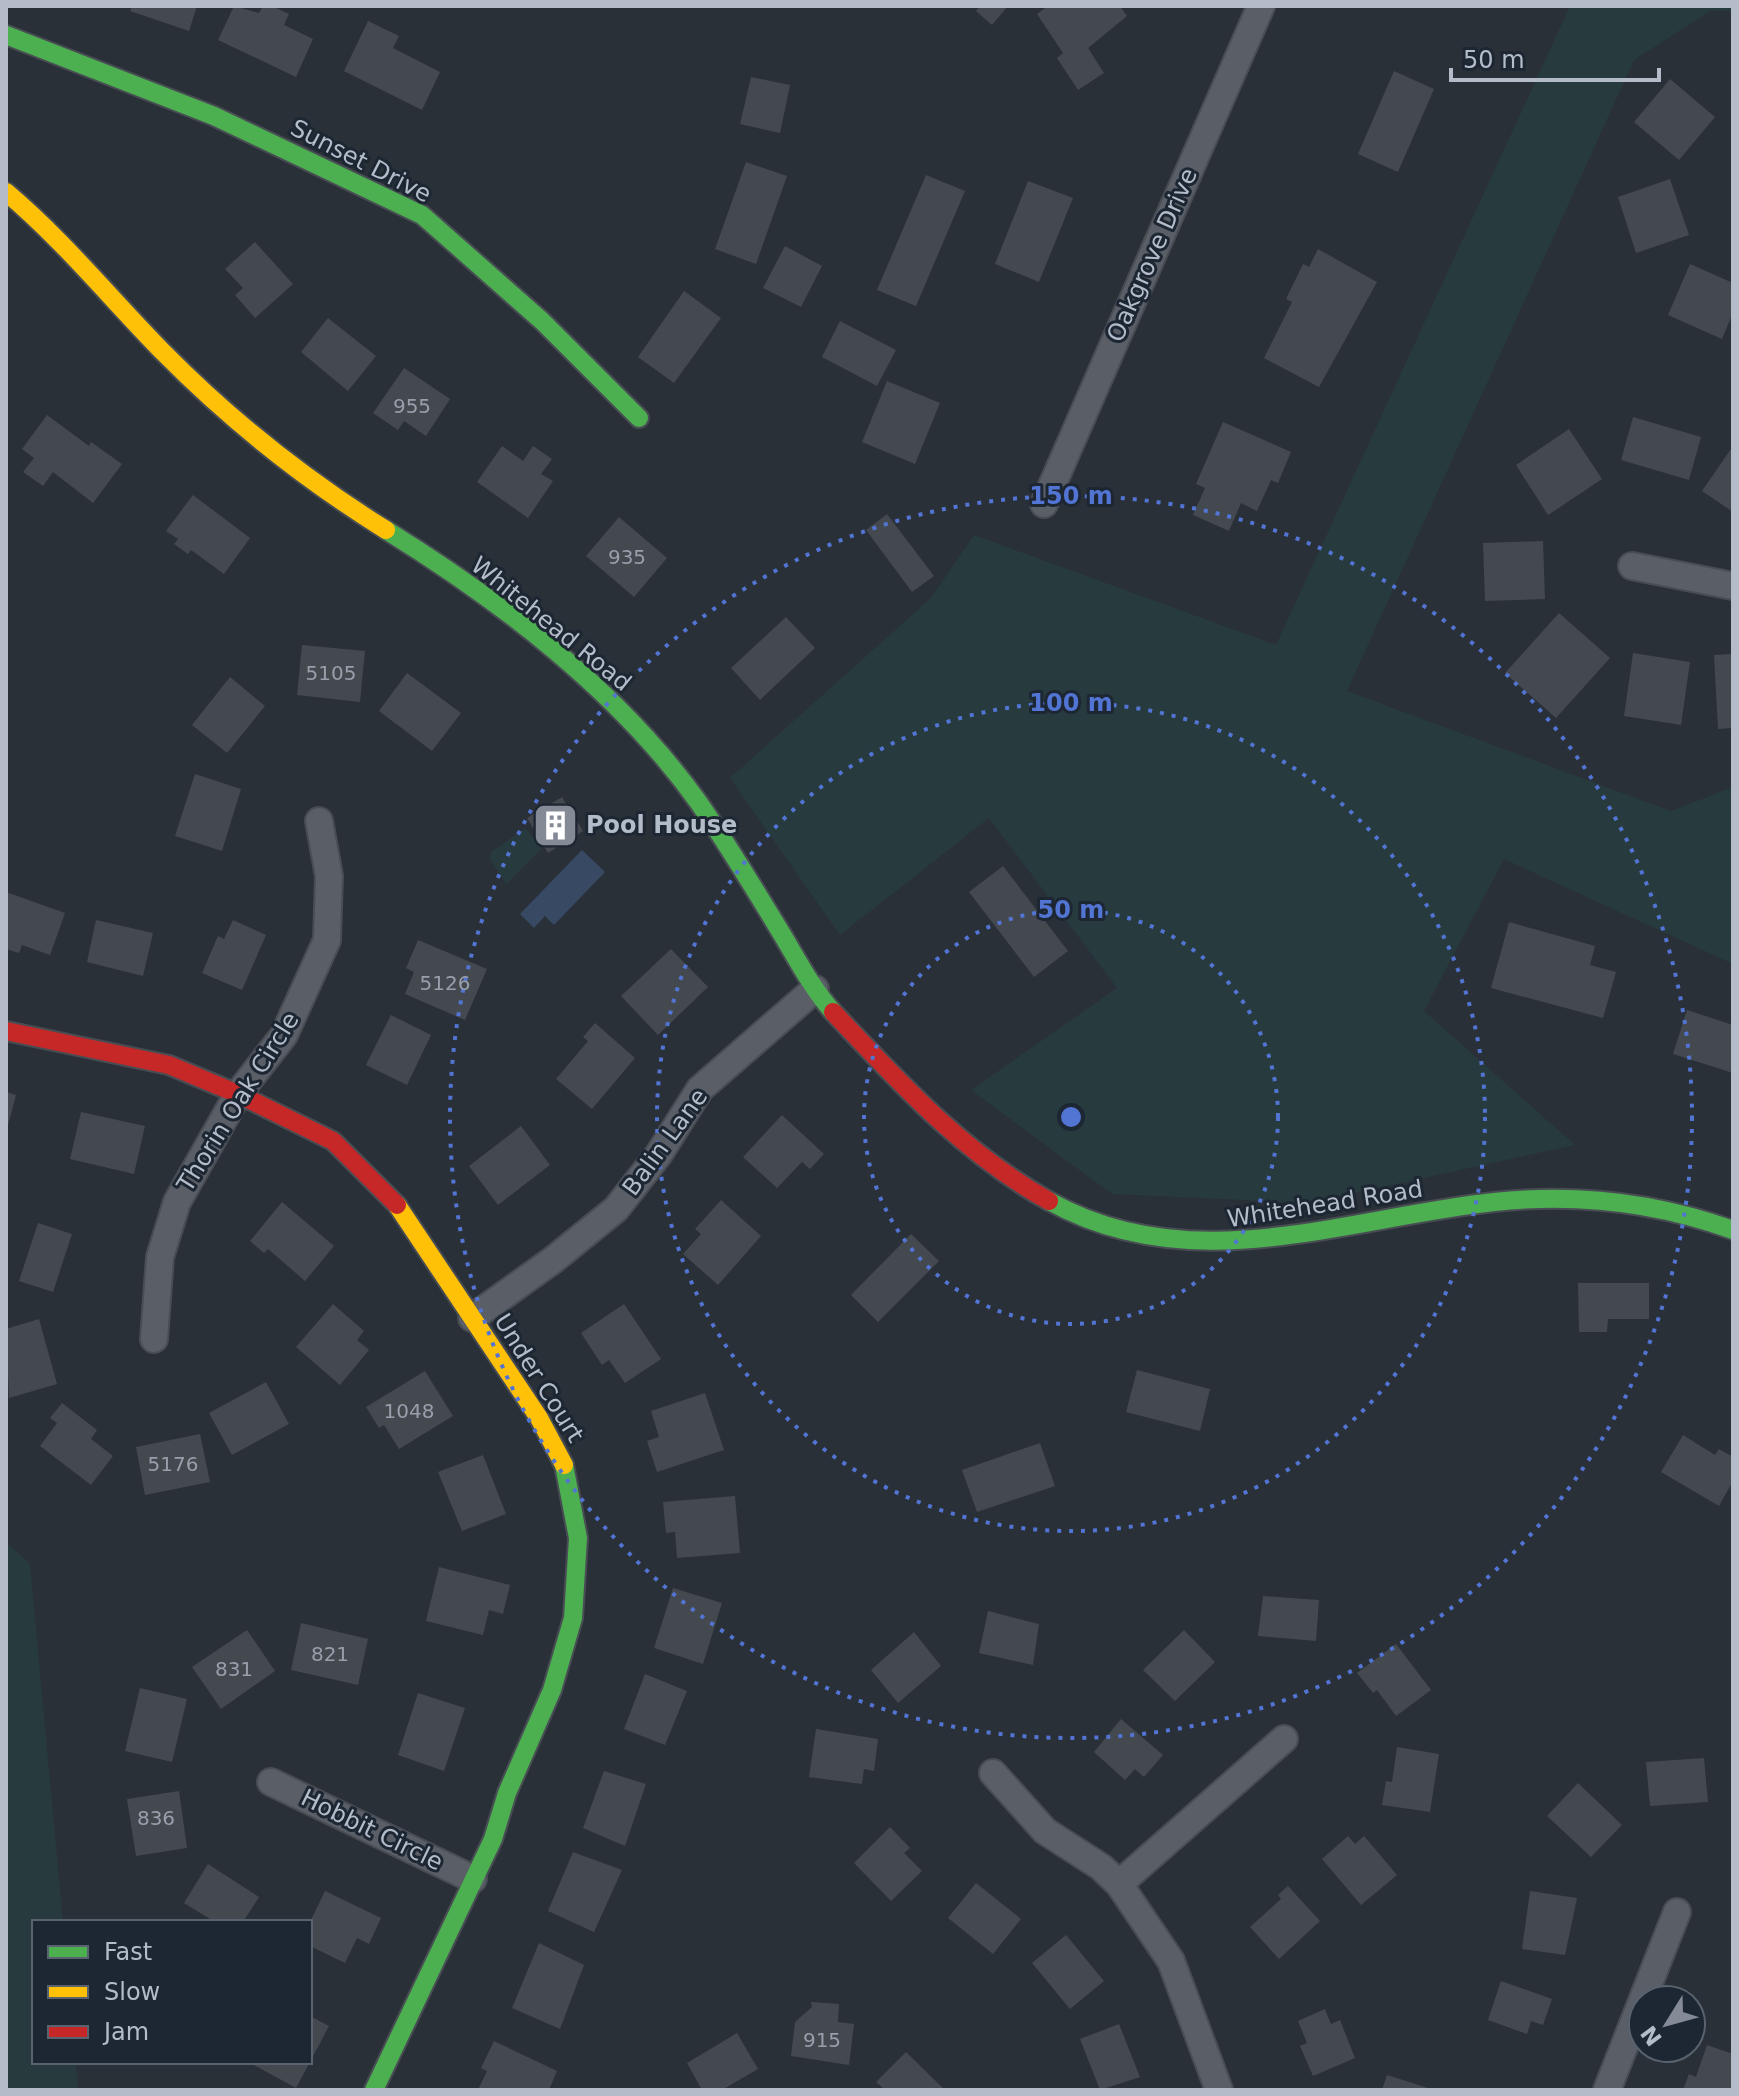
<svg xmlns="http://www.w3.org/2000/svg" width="1739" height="2096" font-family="'DejaVu Sans',sans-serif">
	<rect width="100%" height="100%" fill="#2a3038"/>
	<path fill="#273a3e" d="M1570,6h163v5h-23l-76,49 -287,631 324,120 62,-24v177l-229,-105 -80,152 151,134 -266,58 -197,-9 -141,-104 146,-102 -128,-170 -149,117 -110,-157 201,-180 43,-63 302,110z
		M526,828l15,21 -35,35 -16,-25 1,-7z
		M6,1542l24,22 33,358h-29v140h42l2,28h-72z"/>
	<path fill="#384963" d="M582,850l23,22 -51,53 -9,-9 -11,12 -14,-14z"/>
	<path fill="#444950" d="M132,6h65l-8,25 -59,-20z
		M234,6l25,7 4,-7h9l17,8 -5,11 29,14 -17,38 -78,-37z
		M980,6h28l-16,19 -16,-14z
		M1048,6h72l7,10 -39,32 16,25 -26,17 -21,-32 6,-5 -26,-39z
		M368,21l31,15 -6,12 47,24 -18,38 -78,-39z
		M1394,71l40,18 -36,83 -40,-18z
		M751,77l39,8 -10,48 -40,-9z
		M1670,79l45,38 -36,43 -45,-38z
		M746,162l41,14 -31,88 -41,-15z
		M926,175l39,16 -49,115 -39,-16z
		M1670,179l19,56 -53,18 -18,-56z
		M1028,181l45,17 -34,84 -44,-18z
		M255,242l38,42 -38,34 -20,-23 8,-7 -18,-19z
		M785,246l37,20 -21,41 -38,-19z
		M1318,249l59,33 -58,105 -55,-29 28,-56 -6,-3 17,-35 6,3z
		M1690,264l43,19v30l-11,26 -54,-24z
		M684,291l37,27 -47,65 -36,-26z
		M328,318l48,38 -28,35 -47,-39z
		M840,321l56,29 -19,36 -55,-29z
		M404,368l46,31 -24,37 -22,-15 -6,9 -25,-17z
		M887,381l53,22 -25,61 -53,-22z
		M47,415l42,31 2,-4 31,22 -29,39 -40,-31 -10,14 -20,-14 11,-14 -12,-9z
		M1633,417l68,20 -12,43 -68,-20z
		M1223,422l68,30 -13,31 -7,-3 -14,31 -16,-8 -12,28 -36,-16 12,-27 -9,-4z
		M1569,429l33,50 -54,36 -32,-50z
		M502,446l21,15 10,-15 19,13 -11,15 12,7 -25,37 -51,-36z
		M1733,446v66l-31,-21z
		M193,495l57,43 -26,36 -33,-24 -3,4 -14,-10 4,-5 -12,-8z
		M887,514l47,62 -22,16 -46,-62z
		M619,517l48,41 -33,39 -48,-41z
		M1543,541l2,58 -60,2 -2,-58z
		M1559,613l51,45 -54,60 -51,-45z
		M786,617l29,31 -55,52 -29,-32z
		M302,645l63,6 -5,51 -63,-7z
		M1633,653l57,9 -9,63 -57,-9z
		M1733,654v74l-15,1 -4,-74z
		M407,673l54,40 -29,38 -53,-40z
		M230,677l35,29 -38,47 -35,-28z
		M195,774l46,15 -19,62 -47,-15z
		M562,797l21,34 -35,22 -21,-35z
		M1003,866l65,85 -34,26 -65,-85z
		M6,892l59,21 -15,42 -28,-10 -3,8 -13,-4z
		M96,920l57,13 -10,43 -56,-14z
		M233,920l33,15 -24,55 -40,-17 16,-37 6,3z
		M1509,922l86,24 -5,19 26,7 -13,46 -112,-30z
		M418,940l69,29 -22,51 -60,-26 9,-22 -8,-4z
		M671,949l37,38 -50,48 -37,-39z
		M1687,1010l46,15v48l-60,-19z
		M391,1015l40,20 -24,50 -41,-20z
		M595,1023l40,35 -43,51 -36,-30 32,-38 -5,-4z
		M6,1092l10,3 -9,34h-1z
		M81,1112l64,14 -11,48 -64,-15z
		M782,1115l42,39 -14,15 -8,-7 -25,26 -34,-31z
		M521,1126l29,39 -52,40 -29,-39z
		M721,1200l40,36 -43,49 -35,-31 18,-20 -6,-5z
		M282,1202l52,44 -29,35 -37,-32 -4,4 -14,-12z
		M38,1223l34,11 -19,58 -34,-11z
		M911,1234l28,27 -61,61 -27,-27z
		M1578,1283h71v36h-41l-1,13h-28z
		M333,1304l31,27 -7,9 12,10 -29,35 -44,-38z
		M624,1304l37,55 -36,24 -16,-23 -7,5 -21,-32z
		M39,1319l18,65 -48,14 -3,-69z
		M1137,1370l73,19 -10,42 -74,-19z
		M425,1371l28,45 -54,33 -15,-24 -5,3 -13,-21z
		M266,1382l23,42 -57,31 -23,-42z
		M705,1393l19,57 -67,22 -10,-31 12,-4 -8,-26z
		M62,1403l35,27 -6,9 22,17 -22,29 -51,-39 17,-23 -7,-5z
		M200,1434l10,48 -65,13 -9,-48z
		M1683,1435l32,20 4,-6 14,8v24l-14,25 -58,-34z
		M1040,1443l15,43 -78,26 -15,-42z
		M483,1455l23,59 -44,17 -24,-59z
		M735,1496l5,57 -63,5 -2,-26 -9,1 -3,-31z
		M439,1567l71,18 -7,29 -14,-4 -6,25 -57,-14z
		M673,1588l49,15 -19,61 -49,-16z
		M1263,1596l56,4 -3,41 -58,-5z
		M988,1611l51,13 -6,41 -54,-12z
		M301,1623l67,16 -10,46 -67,-15z
		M247,1630l28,41 -54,38 -29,-42z
		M1184,1630l31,32 -40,39 -32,-31z
		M914,1632l27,34 -43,37 -27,-33z
		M1396,1644l35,46 -35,26 -19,-26 -4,3 -16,-20z
		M645,1674l42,17 -22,54 -41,-16z
		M140,1688l47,11 -15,63 -47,-11z
		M418,1693l47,15 -21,63 -46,-16z
		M1121,1719l42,36 -19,22 -9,-8 -10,11 -31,-28z
		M816,1729l62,10 -4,32 -10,-2 -2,15 -53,-7z
		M1397,1747l42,7 -9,58 -48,-7 4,-24 6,1z
		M1704,1758l4,44 -58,4 -4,-44z
		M604,1771l42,13 -21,62 -42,-18z
		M1578,1783l44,42 -31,32 -44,-41z
		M179,1791l8,57 -51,8 -9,-57z
		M890,1827l20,21 -6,5 18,18 -31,30 -37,-38z
		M1348,1836l7,8 9,-8 33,39 -36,30 -39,-46z
		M573,1852l49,18 -28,62 -46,-21z
		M208,1864l51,33 -16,25h-28l-31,-19z
		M976,1883l45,36 -28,35 -45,-36z
		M1288,1886l32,35 -41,38 -29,-32 31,-28 -3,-4z
		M325,1891l56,27 -12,26 -12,-6 -12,25 -35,-17v-24z
		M1530,1891l47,7 -12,57 -43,-6z
		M1066,1935l38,46 -34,28 -38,-46z
		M539,1943l45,22 -24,64 -48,-21z
		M1501,1981l51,18 -9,26 -12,-4 -4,13 -39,-14z
		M811,2002l28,2 -1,18 16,2 -5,41 -58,-9 4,-34 17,-15z
		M1325,2009l6,15 9,-4 15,38 -42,18 -13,-30 7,-3 -9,-22z
		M310,2016l19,10 -19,36z
		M1119,2024l21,53 -40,13 -20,-51z
		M737,2033l21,36 -36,21h-20l-15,-27z
		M494,2041l63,30 -8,19h-71l9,-19 -6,-3z
		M1707,2045l26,9v36h-50l6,-16 7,3z
		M906,2052l39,38h-60l-9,-8z
		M256,2062h54l-14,26 -42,-23z
		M1387,2075l44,14v1h-49z"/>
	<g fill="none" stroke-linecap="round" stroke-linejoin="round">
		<defs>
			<path id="street" d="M1044,504l217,-498
				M1632,566l101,20
				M472,1318l81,-58 63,-51 43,-55 41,-65 115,-100
				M154,1339l6,-82 17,-55 61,-108 46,-59 43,-95 2,-64 -10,-55
				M993,1773l52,58 56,36 18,17 52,77 48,129
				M271,1782l202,97
				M1119,1884l165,-145
				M1607,2090l70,-178"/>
			<path id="fast" d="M6,35l208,81 208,99 120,106 97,97
				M386,530c116,72 233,161 313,273 29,42 55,85 81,128 17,28 31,56 53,81
				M1049,1201c143,80 296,17 445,1 83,-9 161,0 239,28
				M374,2090l119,-251 14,-46 45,-103 21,-72 5,-80 -14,-73"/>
			<path id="slow" d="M6,192c57,48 105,107 157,160 68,69 141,127 223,178
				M397,1205l142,213 25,47"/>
			<path id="jam" d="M833,1012c67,71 130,141 216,189
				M6,1031l163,34 69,29 95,47 64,64"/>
		</defs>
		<use href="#street" stroke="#484c53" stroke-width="30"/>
		<use href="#fast" stroke="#484c53" stroke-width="22"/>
		<use href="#slow" stroke="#484c53" stroke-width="22"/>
		<use href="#jam" stroke="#484c53" stroke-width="22"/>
		<use href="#street" stroke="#5a5e66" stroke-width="26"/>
		<use href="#fast" stroke="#4caf50" stroke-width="18"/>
		<use href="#slow" stroke="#ffc107" stroke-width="18"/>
		<use href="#jam" stroke="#c62828" stroke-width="18"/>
	</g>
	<g fill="none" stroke="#5274d3" stroke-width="4" stroke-dasharray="4 8">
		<circle cx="1071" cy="1117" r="207"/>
		<circle cx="1071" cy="1117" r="414"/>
		<circle cx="1071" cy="1117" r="621"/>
	</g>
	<defs>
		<symbol id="building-square" viewBox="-11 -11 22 22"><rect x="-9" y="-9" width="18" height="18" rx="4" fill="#848b96" stroke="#1d2633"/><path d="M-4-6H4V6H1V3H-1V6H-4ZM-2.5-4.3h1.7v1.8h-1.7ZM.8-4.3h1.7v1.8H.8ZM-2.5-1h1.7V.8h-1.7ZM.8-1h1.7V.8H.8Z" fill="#fff"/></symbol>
	</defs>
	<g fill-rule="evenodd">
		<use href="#building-square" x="530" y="800" width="51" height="51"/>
	</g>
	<g text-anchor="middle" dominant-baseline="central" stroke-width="6" stroke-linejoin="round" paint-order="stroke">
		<g font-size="20" fill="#989fab">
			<text x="412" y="406">955</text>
			<text x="627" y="557">935</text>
			<text x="331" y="673">5105</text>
			<text x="445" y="983">5126</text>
			<text x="409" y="1411">1048</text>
			<text x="173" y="1464">5176</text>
			<text x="330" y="1654">821</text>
			<text x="234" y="1669">831</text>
			<text x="156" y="1818">836</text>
			<text x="822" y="2040">915</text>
		</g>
		<g font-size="24" fill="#b4bcc9" stroke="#1d2633">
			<text transform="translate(361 161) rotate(27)">Sunset Drive</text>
			<text transform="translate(1152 255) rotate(-66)">Oakgrove Drive</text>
			<text transform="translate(551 624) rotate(39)">Whitehead Road</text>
			<text transform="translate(238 1102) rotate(-58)">Thorin Oak Circle</text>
			<text transform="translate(665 1142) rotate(-54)">Balin Lane</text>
			<text transform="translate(1325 1204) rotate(-9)">Whitehead Road</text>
			<text transform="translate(539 1378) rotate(58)">Under Court</text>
			<text transform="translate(372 1830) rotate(26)">Hobbit Circle</text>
		</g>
		<g font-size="24" font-weight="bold" fill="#b4bcc9" stroke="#1d2633" text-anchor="start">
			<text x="586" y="825">Pool House</text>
		</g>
	</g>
	<circle cx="1071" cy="1117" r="12" fill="#5274d3" stroke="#1d2633" stroke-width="4"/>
	<g font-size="24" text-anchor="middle" font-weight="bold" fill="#5274d3" stroke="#1d2633" stroke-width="6" stroke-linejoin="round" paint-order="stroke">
		<text x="1071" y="504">150 m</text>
		<text x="1071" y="711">100 m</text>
		<text x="1071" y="918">50 m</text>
	</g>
	<rect width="1739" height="2096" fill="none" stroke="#b4bcc9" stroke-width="16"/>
	<rect x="32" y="1920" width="280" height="144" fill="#1d2633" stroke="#59626f" stroke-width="2"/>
	<rect x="48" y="1946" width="40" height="12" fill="#4caf50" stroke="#59626f" stroke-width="2"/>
	<text x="104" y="1960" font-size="24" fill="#b4bcc9">Fast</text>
	<rect x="48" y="1986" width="40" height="12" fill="#ffc107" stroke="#59626f" stroke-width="2"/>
	<text x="104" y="2000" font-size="24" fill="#b4bcc9">Slow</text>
	<rect x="48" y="2026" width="40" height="12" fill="#c62828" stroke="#59626f" stroke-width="2"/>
	<text x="104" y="2040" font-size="24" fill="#b4bcc9">Jam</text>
	<g transform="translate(1667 2024) rotate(233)"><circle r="38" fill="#1d2633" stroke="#59626f" stroke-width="2"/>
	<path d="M0-6L14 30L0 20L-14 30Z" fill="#848b96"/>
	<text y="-12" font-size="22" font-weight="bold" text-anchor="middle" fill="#b4bcc9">N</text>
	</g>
	<path d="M1451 68v12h208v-12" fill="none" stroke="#b4bcc9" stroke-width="4"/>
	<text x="1463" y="68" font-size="24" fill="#b4bcc9" stroke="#1d2633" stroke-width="6" paint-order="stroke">50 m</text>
</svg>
